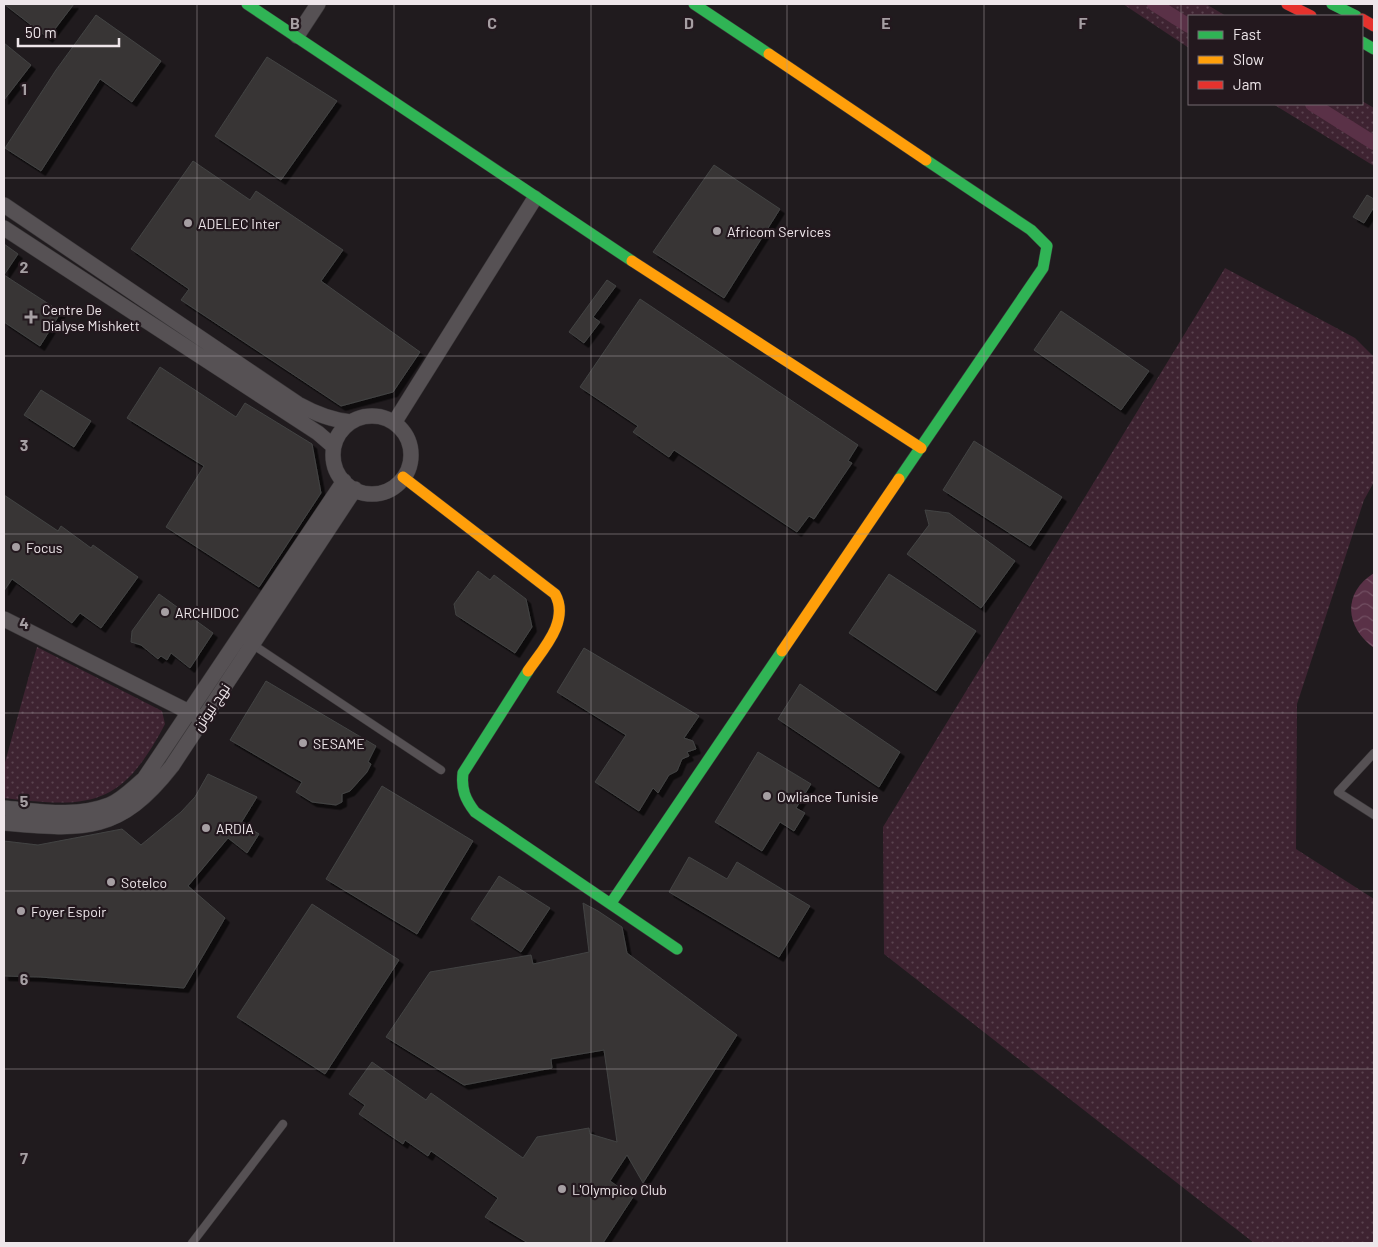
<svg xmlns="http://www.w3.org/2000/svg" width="1378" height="1247" font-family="Barlow,Cairo,sans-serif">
	<defs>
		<pattern id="green-dots" width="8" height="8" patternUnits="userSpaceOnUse" patternTransform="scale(1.25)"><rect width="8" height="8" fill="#3e2331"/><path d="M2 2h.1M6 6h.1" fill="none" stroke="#5a434f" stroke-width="1.8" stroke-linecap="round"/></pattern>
		<pattern id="water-waves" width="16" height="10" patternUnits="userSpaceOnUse" patternTransform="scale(1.25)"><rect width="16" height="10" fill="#5a3147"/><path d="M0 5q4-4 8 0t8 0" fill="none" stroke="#724f62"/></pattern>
		<filter id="shadow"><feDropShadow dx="4.5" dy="4.5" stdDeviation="0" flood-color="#0009"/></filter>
	</defs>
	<rect width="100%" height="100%" fill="#201b1e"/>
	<path fill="url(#green-dots)" d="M1123,4h83l20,12h-37v32z
		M1362,101l12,7v58l-101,-62h89z
		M1225,268l130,70 19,19v125l-10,18 -67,204 -1,145 78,50v344h-120l-370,-289 -1,-127z
		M37,647l125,64 3,13c-43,82 -73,85 -161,74v-32z"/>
	<path fill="url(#water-waves)" d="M1374,573v75c-29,-21 -32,-55 0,-75z"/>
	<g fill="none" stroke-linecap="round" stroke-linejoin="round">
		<path stroke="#5a3147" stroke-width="14" d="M1154,4l35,22
			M1312,104l62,39"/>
	</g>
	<path fill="#373636" stroke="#434343" filter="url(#shadow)" d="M4,4h70l-26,34z
		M96,15l65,46 -29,41 -32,-23 -59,92 -36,-23 51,-78z
		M4,43l27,22 -27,35z
		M267,57l70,44 -56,79 -66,-44z
		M193,161l57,39 6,-9 87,59 -22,31 99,71 -27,40 -52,14 -160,-106 8,-11 -58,-40z
		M714,165l66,44 -56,89 -71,-46z
		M1367,195l7,4v8l-10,16 -11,-6z
		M4,244l14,10 -14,21z
		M4,275l57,37 -21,34 -36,-24z
		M607,280l9,6 -23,31 7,5 -16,21 -15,-11z
		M640,299l218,146 -10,16 4,2 -38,56 -5,-3 -12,16 -123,-82 -5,7 -36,-25 5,-6 -58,-39z
		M1061,311l88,60 -28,39 -87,-60z
		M160,367l76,50 9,-14 67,41 9,49 -62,94 -93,-60 38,-61 -77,-48z
		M41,390l50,31 -17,26 -50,-32z
		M974,441l88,56 -32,49 -87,-56z
		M4,495l54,36 3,-5 30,22 2,-3 45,32 -37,51 -21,-15 -8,10 -60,-44 -8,12z
		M925,510l24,3 66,48 -34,47 -74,-54 22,-29z
		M478,571l12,9 4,-5 32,24 6,28 -17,26 -59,-38 -2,-11z
		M889,574l87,57 -40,60 -87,-58z
		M159,594l54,39 -23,35 -19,-15 -4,7 -6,-4 -3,3 -17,-14 -10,-3 1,-11z
		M584,648l115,68 -15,22 9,3 3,8 -9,3 2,4 -7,3 -5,12 -8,4 -11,18 -5,-5 -14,23 -44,-29 31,-47 -69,-43z
		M266,681l110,65 -8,16 3,2 -4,8 -17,19 -8,3v8l-6,3 -24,-3 -16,-10 6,-10 -72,-42z
		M800,684l100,68 -21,35 -101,-68z
		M758,752l53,32 -15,24 9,5 -11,18 -14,-9 -18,29 -47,-29z
		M208,774l49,23 -16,26 18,11 -12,19 -19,-15 -40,48 37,32 -41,70 -144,-11 -36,-1v-135l34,4 84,-16 19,16 40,-33 14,-15z
		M382,786l91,55 -56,93 -91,-55z
		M689,857l38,22 10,-17 73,44 -31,51 -110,-65z
		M499,876l51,32 -29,44 -50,-33z
		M583,903l15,8 24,16 5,26 110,82 -94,148 -16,-28 -17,26 23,16 -30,46h-75l-43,-26 13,-19 -67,-47 -3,5 -23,-16 -2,4 -44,-30 6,-9 -16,-11 23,-32 54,38 5,-7 92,65 14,-21 52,-9 1,6 27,8 -13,-92 -53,9 1,9 -88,17 -78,-48 44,-65 101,-17 2,9 56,-12z
		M312,904l87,56 -74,114 -88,-57z"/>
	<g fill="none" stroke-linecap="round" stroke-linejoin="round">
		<defs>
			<path id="lane" d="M252,644l189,126
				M1374,753l-36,39 36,23
				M192,1243l91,-119"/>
			<path id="street" d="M297,36l21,-32
				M4,205l294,199c18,10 33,16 53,18
				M4,228l314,205 15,13
				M333 455a39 39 0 1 1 78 0a39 39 0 1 1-78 0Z
				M394,423l141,-225
				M4,619l195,98
				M4,808c34,3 72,10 105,-3 13,-5 24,-17 35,-26l200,-298
				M4,823c80,7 115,11 168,-57l183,-277"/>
			<path id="fast" d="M247,4l385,257
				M694,4l75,50
				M1332,4l24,12
				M1362,42l12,7
				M899,479l144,-211 4,-22 -16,-16 -105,-70
				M528,671l-65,102c-2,16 2,26 12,39l202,137
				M611,903l171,-252"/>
			<path id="slow" d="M769,54l157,106
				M632,261l289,187
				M403,477l152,117c15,27 -12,55 -27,77
				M782,651l117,-172"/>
			<path id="jam" d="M1287,4l24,12
				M1362,19l12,7"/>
		</defs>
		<use href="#lane" stroke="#3a3739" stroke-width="9"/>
		<use href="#street" stroke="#3a3739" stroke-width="16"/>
		<use href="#fast" stroke="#3a3739" stroke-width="12"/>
		<use href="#slow" stroke="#3a3739" stroke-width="12"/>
		<use href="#jam" stroke="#3a3739" stroke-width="12"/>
		<use href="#lane" stroke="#565154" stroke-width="8"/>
		<use href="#street" stroke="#565154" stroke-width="15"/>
		<use href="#fast" stroke="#30b455" stroke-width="11"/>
		<use href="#slow" stroke="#ff9f0a" stroke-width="11"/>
		<use href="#jam" stroke="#e5322d" stroke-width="11"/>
	</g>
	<path fill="none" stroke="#a69fa3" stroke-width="1" stroke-opacity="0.55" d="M197,4v1239M394,4v1239M591,4v1239M787,4v1239M984,4v1239M1181,4v1239M4,178h1370M4,356h1370M4,534h1370M4,713h1370M4,891h1370M4,1069h1370"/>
	<g fill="#a69fa3" stroke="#23181e" stroke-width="2">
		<circle cx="188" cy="223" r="5"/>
		<circle cx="717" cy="231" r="5"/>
		<path d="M28.5 309.5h5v5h5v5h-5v5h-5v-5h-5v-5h5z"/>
		<circle cx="16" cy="547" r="5"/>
		<circle cx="165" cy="612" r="5"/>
		<circle cx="303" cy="743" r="5"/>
		<circle cx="767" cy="796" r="5"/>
		<circle cx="206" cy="828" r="5"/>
		<circle cx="111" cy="882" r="5"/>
		<circle cx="21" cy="911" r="5"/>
		<circle cx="562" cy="1189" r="5"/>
	</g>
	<g text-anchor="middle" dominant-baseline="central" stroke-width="4.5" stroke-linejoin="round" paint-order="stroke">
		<g font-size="14" fill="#eee6ea" stroke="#23181e" text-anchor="start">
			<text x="198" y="223">ADELEC Inter</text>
			<text x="727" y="231">Africom Services</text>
			<text x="42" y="309">Centre De<tspan x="42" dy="16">Dialyse Mishkett</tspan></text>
			<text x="26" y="547">Focus</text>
			<text x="175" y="612">ARCHIDOC</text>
			<text x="313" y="743">SESAME</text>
			<text x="777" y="796">Owliance Tunisie</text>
			<text x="216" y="828">ARDIA</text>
			<text x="121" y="882">Sotelco</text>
			<text x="31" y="911">Foyer Espoir</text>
			<text x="572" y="1189">L'Olympico Club</text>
		</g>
		<g font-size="14" fill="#eee6ea" stroke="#23181e">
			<text transform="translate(211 707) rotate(-56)">نهج نيوتن</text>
		</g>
	</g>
	<g font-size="16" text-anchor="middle" font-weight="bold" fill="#a69fa3" stroke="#23181e" stroke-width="4.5" stroke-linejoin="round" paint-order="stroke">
		<text x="295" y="29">B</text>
		<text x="492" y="29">C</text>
		<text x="689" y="29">D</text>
		<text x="886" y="29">E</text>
		<text x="1083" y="29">F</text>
		<text x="24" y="95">1</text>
		<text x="24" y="273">2</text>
		<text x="24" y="451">3</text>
		<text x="24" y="629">4</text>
		<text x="24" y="807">5</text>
		<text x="24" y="985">6</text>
		<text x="24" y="1164">7</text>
	</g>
	<rect width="1378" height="1247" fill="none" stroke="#eee6ea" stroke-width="10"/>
	<rect x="1188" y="15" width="175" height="90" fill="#23181e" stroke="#746a70"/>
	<rect x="1198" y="31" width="25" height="8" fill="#30b455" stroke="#746a70"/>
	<text x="1233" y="40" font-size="15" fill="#eee6ea">Fast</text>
	<rect x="1198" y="56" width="25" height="8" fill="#ff9f0a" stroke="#746a70"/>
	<text x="1233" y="65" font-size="15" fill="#eee6ea">Slow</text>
	<rect x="1198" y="81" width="25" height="8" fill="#e5322d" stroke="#746a70"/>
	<text x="1233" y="90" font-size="15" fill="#eee6ea">Jam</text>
	<path d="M18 38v8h101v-8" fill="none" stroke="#eee6ea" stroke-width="2.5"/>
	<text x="25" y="38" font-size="15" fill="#eee6ea" stroke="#23181e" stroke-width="4" paint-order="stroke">50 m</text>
</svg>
